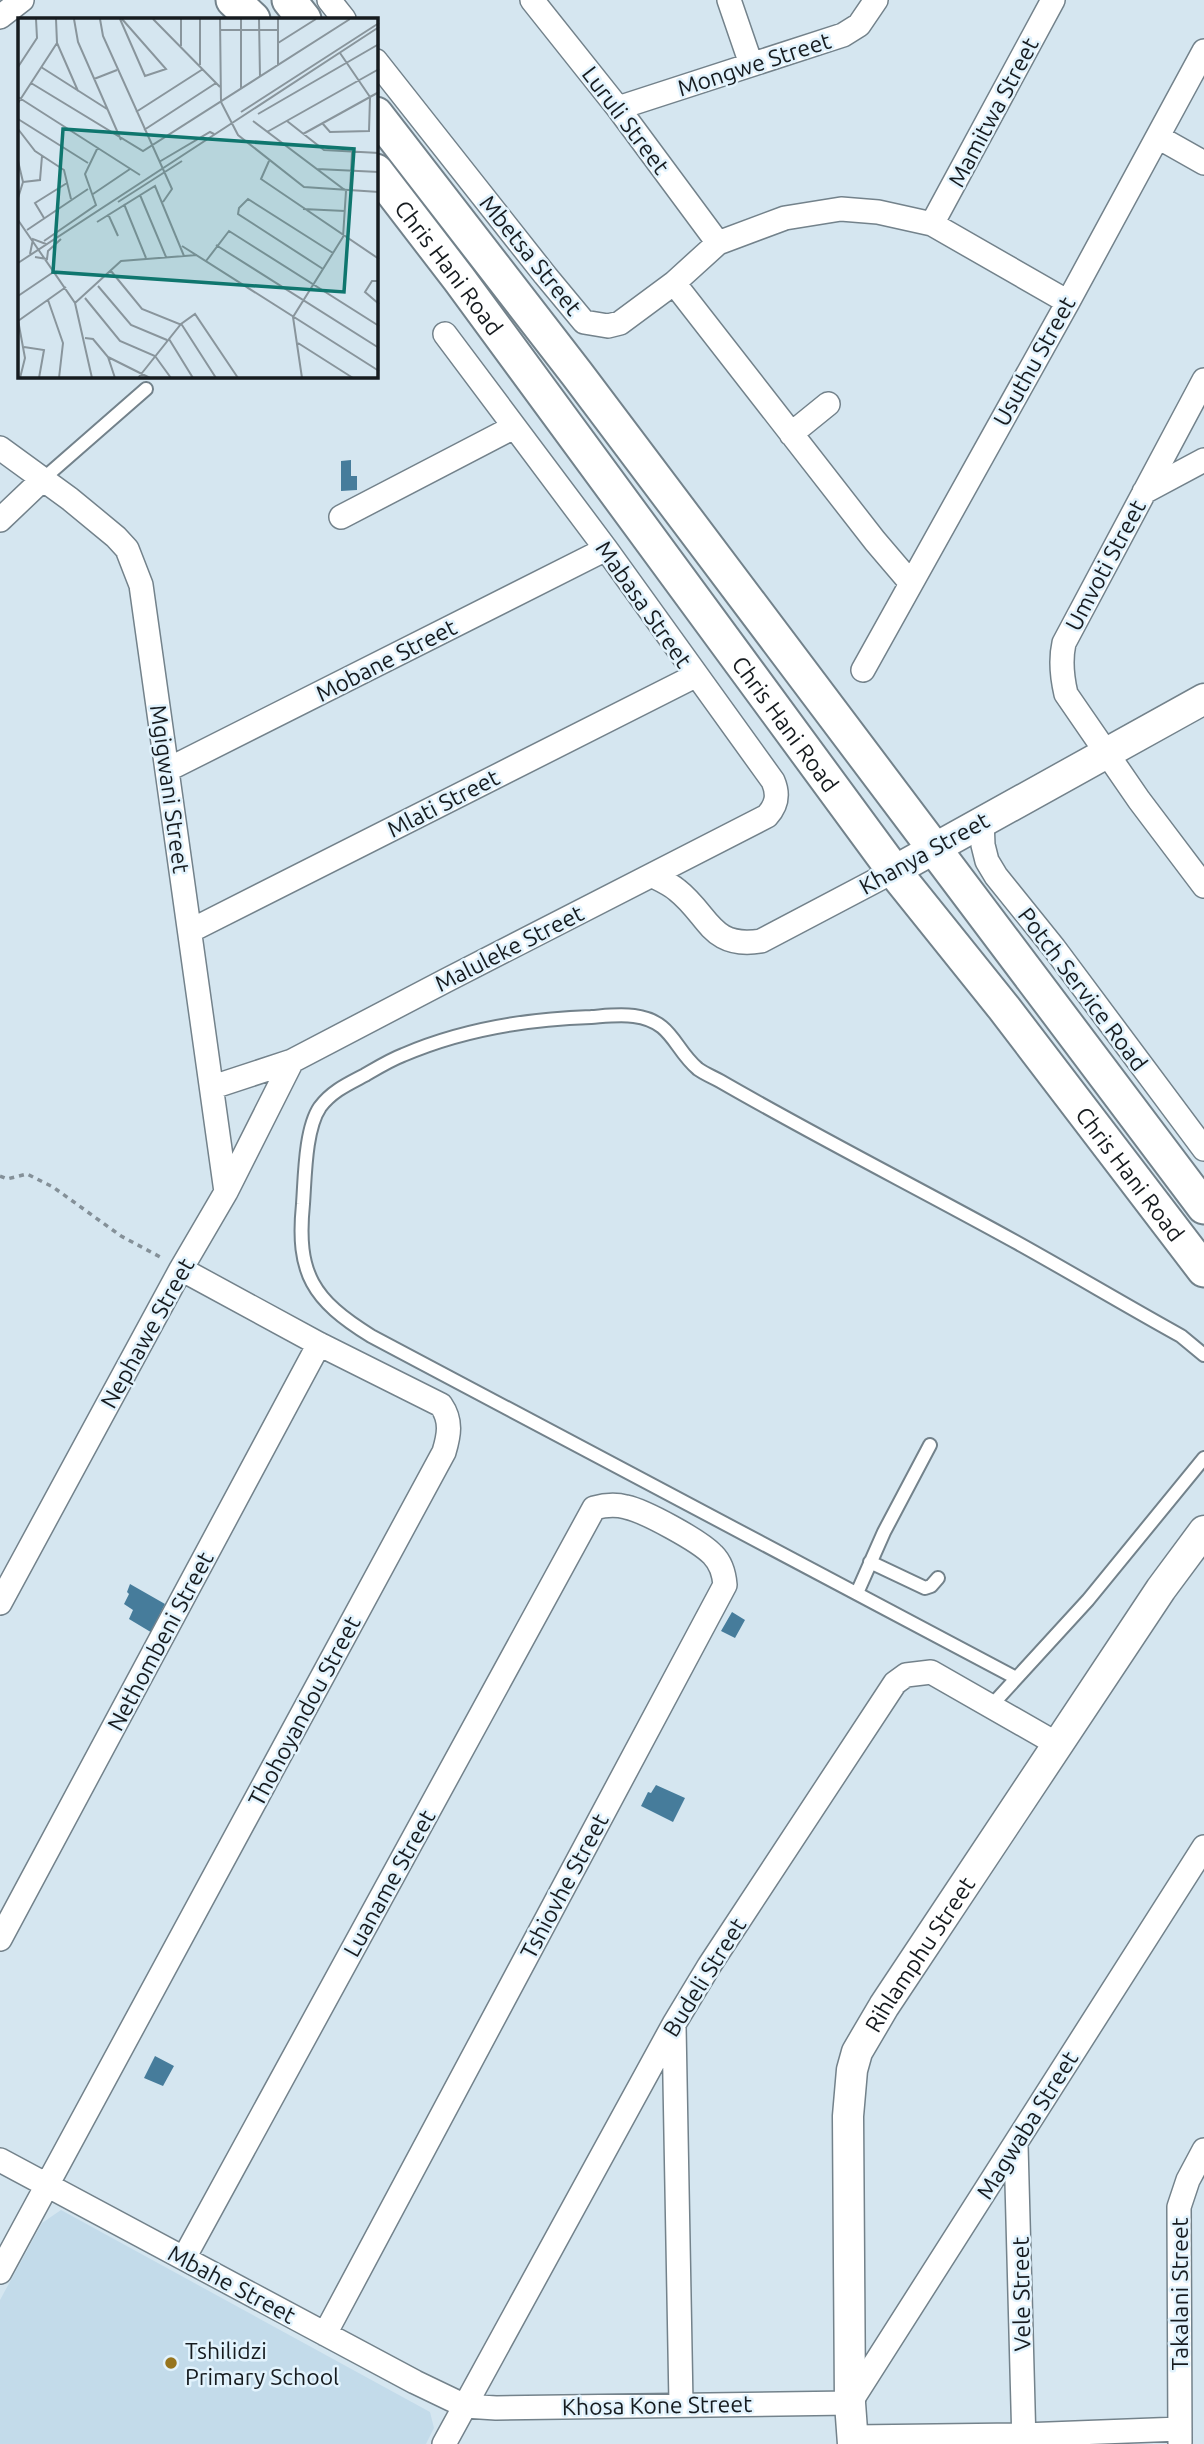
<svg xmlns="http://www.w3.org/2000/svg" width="1204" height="2444" font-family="Ubuntu,sans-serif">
	<rect width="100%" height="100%" fill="#d5e6f0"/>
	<path fill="#c3dbea" d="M61,2210l369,202 4,16 -8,16h-426v-144l42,-77z"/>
	<path fill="#467c9b" d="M351,460v16h6v14l-16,1v-30z
		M130,1584l35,20 -8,16 3,2 -6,12 -25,-15 4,-9 -9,-6 5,-10 -2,-2z
		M732,1612l13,8 -10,18 -14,-7z
		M656,1785l29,13 -12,24 -32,-16 7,-14 3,1z
		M155,2056l19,10 -11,20 -19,-8z"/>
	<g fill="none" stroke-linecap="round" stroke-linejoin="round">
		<defs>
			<path id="service" d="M43,479l103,-90
				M870,1562l55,26 6,-2 7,-8
				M857,1593l27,-61 46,-87
				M1016,1678l-645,-342c-58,-36 -75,-62 -68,-132 2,-27 2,-75 17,-97 12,-16 28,-23 45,-32 12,-7 25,-15 38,-20 58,-25 125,-36 188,-38 14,-1 29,-3 43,-1 39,5 39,32 64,53 7,5 15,8 22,12 97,56 196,106 294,160 56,31 111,64 167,95l23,19
				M991,1706l97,-106 116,-142"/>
			<path id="minor" d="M329,0l15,19
				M532,0l86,108 100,135
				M729,0l22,64
				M0,17l22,-17
				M376,61l169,214 39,47 24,4 12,-3 54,-40 44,-40 67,-25 56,-9 37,3 54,12 136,78
				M618,108l225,-73 16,-10 17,-25
				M1158,137l46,26
				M932,224l121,-224
				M674,283l201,258 35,41
				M1204,380l-140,263c-4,18 -2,34 2,51l73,106 65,86
				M791,434l37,-30
				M0,448l70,51 46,38 11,12 14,36 85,607
				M1144,492l60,-32
				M341,517l173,-90
				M0,520l43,-41
				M863,670l205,-368 136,-251
				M167,770l439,-221
				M982,820l1,25 4,16 9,15 58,72 150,201
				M653,876c8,4 17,8 24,14 33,26 33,59 84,51l133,-70
				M190,931l505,-255
				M213,1087l79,-26 153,-80 322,-165c10,-11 12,-21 6,-35l-167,-232 -161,-215
				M0,1603l181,-334 45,-77 66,-131
				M0,1939l319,-595
				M674,2026l7,378
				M1016,2145l8,299
				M0,2160l415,222 50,24 31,2 354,-5c119,-185 235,-371 354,-556
				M184,2258l410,-750c11,-3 21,-4 32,-1 19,4 74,34 87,48 8,8 11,18 12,30l-400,749
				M0,2272l444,-820c5,-17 8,-31 -3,-47l-122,-61 -138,-75
				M853,2437l170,-2 157,-6
				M1180,2442l-1,-235 9,-27 16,-30
				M444,2444l230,-420 35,-58 186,-283 11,-8 25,-3 126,72"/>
			<g id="tertiary">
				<path d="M894,871l310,-172"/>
				<path id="s1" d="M853,2444l-3,-41 -2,-287 4,-46 5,-18 27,-46 277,-417 43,-58"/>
			</g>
			<g id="secondary">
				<path d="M233,0l20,19"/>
				<path d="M289,0l15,19"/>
				<path d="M376,114l201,260 627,833"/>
				<path id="s2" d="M376,171l83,108 435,592 110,137 200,262"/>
			</g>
		</defs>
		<use href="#service" stroke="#73828b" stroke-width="16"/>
		<use href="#minor" stroke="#73828b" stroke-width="26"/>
		<use href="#tertiary" stroke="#73828b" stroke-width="33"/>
		<use href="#secondary" stroke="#73828b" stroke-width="37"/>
		<path stroke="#849098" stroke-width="3.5" stroke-dasharray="5 5" stroke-linecap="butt" d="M0,1176l7,3 20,-5 26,13 68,49 43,23"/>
		<use href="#service" stroke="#fff" stroke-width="12"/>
		<use href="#minor" stroke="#fff" stroke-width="23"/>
		<use href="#tertiary" stroke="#fff" stroke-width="30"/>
		<use href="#secondary" stroke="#fff" stroke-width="33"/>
	</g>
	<circle fill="#97751e" stroke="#e2f3fd" stroke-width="2.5" cx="171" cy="2363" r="7"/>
	<g text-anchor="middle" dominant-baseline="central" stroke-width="5" stroke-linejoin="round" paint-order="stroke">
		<g font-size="23" fill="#161b1f" stroke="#e2f3fd">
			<text transform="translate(754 64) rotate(-18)">Mongwe Street</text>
			<text transform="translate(993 112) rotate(-62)">Mamitwa Street</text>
			<text transform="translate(626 120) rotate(53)">Luruli Street</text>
			<text transform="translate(531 255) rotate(51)">Mbetsa Street</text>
			<text stroke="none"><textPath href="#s2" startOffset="121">Chris Hani Road</textPath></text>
			<text transform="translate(1034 361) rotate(-61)">Usuthu Street</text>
			<text transform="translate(1105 565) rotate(-62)">Umvoti Street</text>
			<text transform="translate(644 604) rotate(55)">Mabasa Street</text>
			<text transform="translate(386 660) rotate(-27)">Mobane Street</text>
			<text stroke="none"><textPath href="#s2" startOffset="688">Chris Hani Road</textPath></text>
			<text transform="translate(170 789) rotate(82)">Mgigwani Street</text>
			<text transform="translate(443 803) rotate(-27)">Mlati Street</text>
			<text transform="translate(924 853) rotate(-29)">Khanya Street</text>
			<text transform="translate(509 948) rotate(-27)">Maluleke Street</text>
			<text transform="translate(1083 989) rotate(53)">Potch Service Road</text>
			<text stroke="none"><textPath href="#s2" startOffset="1255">Chris Hani Road</textPath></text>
			<text transform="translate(147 1333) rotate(-61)">Nephawe Street</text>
			<text transform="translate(160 1641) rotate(-62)">Nethombeni Street</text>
			<text transform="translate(304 1711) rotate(-62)">Thohoyandou Street</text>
			<text transform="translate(389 1883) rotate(-61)">Luaname Street</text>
			<text transform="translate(564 1886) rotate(-62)">Tshiovhe Street</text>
			<text stroke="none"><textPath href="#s1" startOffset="509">Rihlamphu Street</textPath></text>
			<text transform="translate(704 1977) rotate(-58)">Budeli Street</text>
			<text transform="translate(1027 2125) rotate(-58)">Magwaba Street</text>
			<text transform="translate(232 2284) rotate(28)">Mbahe Street</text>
			<text transform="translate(1021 2294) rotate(-91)">Vele Street</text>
			<text transform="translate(1179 2294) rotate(-90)">Takalani Street</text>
			<text transform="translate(657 2405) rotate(-1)">Khosa Kone Street</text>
		</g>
		<g font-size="23" fill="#161b1f" stroke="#e2f3fd" text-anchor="start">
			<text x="185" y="2350">Tshilidzi<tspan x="185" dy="26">Primary School</tspan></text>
		</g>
	</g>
	<g transform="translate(18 18)">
		<rect width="360" height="360" fill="#d5e6f0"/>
		<path fill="none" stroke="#89959c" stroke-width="2" d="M38,1l1,24 21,48M56,1l4,23 43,98M82,1l3,17 69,153 -9,13M102,1l25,57 21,-7 -44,-50M135,1l67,68M163,1v27M182,1v46M202,1l1,83 17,33 66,52 75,5M223,1v70M241,1l1,58M260,1v47M202,12h58M260,25l38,-24M0,49l19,-29 -1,-19M23,49l66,42M76,61l23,-9M13,65l112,68 207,-132M0,79l122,78M0,85l39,-60M118,94l67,-43M223,94l138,-89M240,96l121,-70M0,101l70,44M235,103l93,70 -3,46 -50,80 9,61M269,103l37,29 55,3M305,106l7,8 39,-1 1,-34 -30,-44M0,111l17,22 29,19 7,29M126,112l72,-47M249,114l112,-63M285,116l76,-42M0,143l5,21 -5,16M251,143l-8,18 118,80M141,144l51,-30 4,2M299,151l62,3M5,164l17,-2 2,-24M332,173l2,-39M75,176l37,-25M122,177l26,62M100,184l64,-41M106,186l22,54M285,191l42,2M90,196l10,22M26,200l-9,-15 32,-20M0,202l57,83 17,75M79,204l58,-36 29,70M9,212l61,-41M26,223l52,-36 -11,-31 13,-27M198,227l163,103M164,228l197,125M12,236l3,-15 13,5M17,239l12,2 1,-8 13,-12M188,243l23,-30 150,95M0,245l361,-236M305,251l-85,-55 1,-6 9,-9 85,54M93,253l31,38 40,16 34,53M361,263h-7l-7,11 14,12M80,268l33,39 36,15M0,278l37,-25M67,280l35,43 35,15 16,22M30,282l15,43 -4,35M57,285l46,-42 76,-6M0,302l7,38 -5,20M0,303l48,-34M67,320l8,1 15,18 7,21M151,321l24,39M280,325l55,35M6,329l20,3 -5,28M90,339l42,21M120,360l43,-54 14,-10 43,64"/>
		<path fill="#0f766e" fill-opacity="0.15" stroke="#0f766e" stroke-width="3.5" d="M45,111l291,20 -10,143 -291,-20z"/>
		<rect width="360" height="360" fill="none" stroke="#161b1f" stroke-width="3.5"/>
	</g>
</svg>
